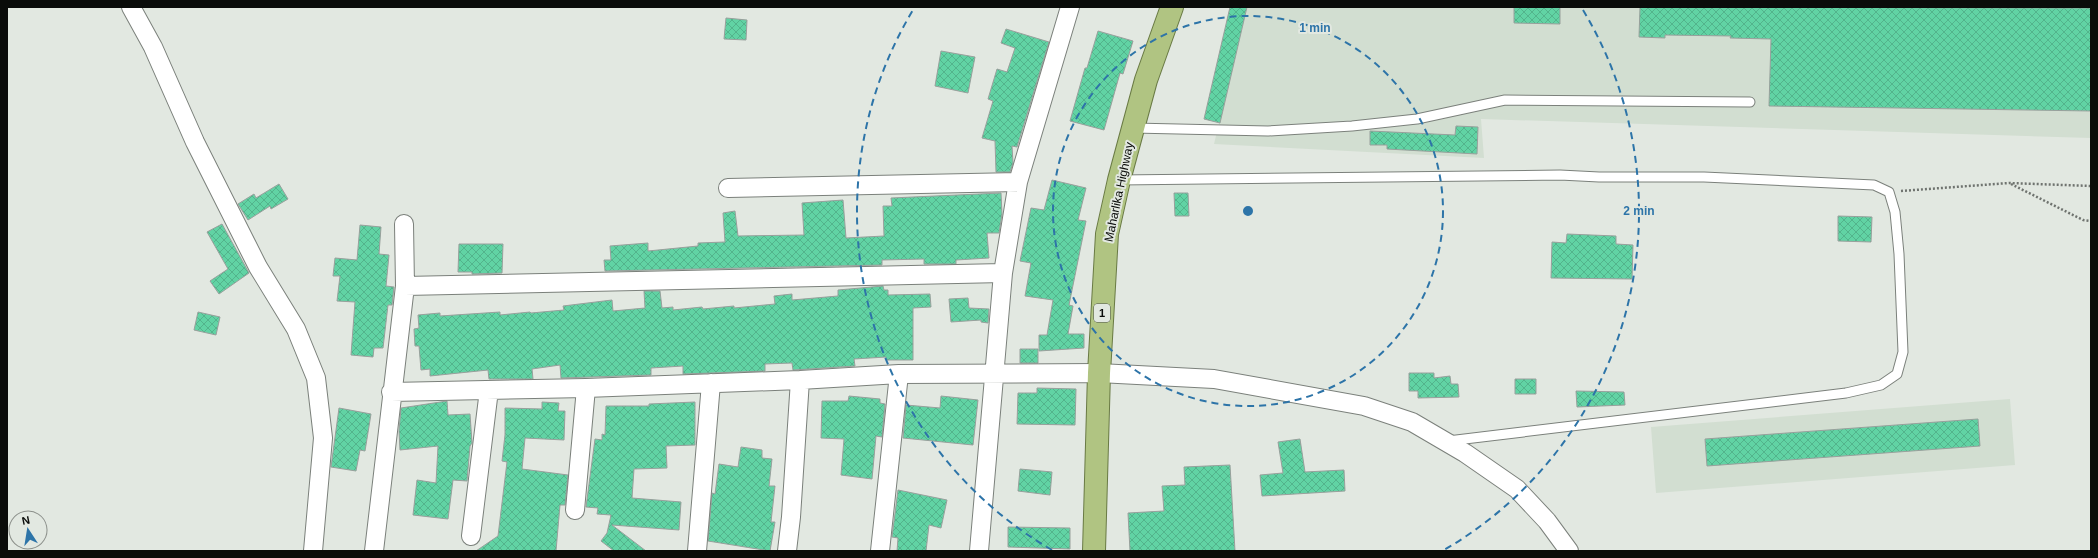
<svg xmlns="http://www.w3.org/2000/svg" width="2098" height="558" font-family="Arial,sans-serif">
	<defs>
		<pattern id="building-cross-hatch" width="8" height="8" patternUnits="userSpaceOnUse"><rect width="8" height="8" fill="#61d3a4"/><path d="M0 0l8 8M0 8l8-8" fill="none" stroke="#53b48c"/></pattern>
	</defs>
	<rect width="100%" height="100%" fill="#e2e8e1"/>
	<path fill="#d2ded1" d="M1247,7h844v131l-610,-19 3,39 -270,-14z
		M2010,399l5,66 -359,28 -5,-66z"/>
	<path fill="url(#building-cross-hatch)" stroke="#98a09c" d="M1230,7h17l-27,116 -16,-4z
		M1514,7h46v17l-46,-1z
		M1640,7l451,1v103l-322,-5 2,-67 -41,-1 1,-2 -66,-1v3l-26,-1z
		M726,18l21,2 -1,20 -22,-1z
		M1006,29l43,13 -32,105 -5,-1 1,17 -3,9h-14l-1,-31 -13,-3 11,-37 -5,-2 9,-30 10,3 8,-24 -14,-5z
		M1098,31l35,10 -10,33 -3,-1 -16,57 -34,-9 15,-53h2z
		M941,51l34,6 -7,36 -33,-7z
		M1456,126l22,1 -1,27 -90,-5v-4h-17v-14l85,4z
		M1052,180l34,8 -8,32 8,1 -17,84 4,1 -5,28h16v14l-45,3v-16h8l6,-35 -28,-4 6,-33 -11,-2 11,-53 13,2z
		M279,184l9,15 -17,10 -1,-3 -22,14 -10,-16 16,-10 2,4z
		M1001,193l1,21 -3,19h-12l2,25 -33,2v4h-32v-5l-42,1v5l-277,6 -1,-11h7l-1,-14 38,-3v8l50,-5v-3l27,-1 -2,-29 12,-2 3,25 66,-1 -2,-32 41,-3 3,38 38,-2 -1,-30h9l-1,-8z
		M1174,193h14l1,23h-14z
		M1838,216l34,1 -1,25 -33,-1z
		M222,224l27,49 -30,21 -9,-13 18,-12 -21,-37z
		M360,225l21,2 -2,27 10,1 -3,31 8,1 -2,18h-4l-5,43h-9l-1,9 -22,-2 4,-53 -18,-1 3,-25h-7l2,-18 22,2z
		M1567,234l49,2v8l17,1 -1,34 -81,-1 1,-36 14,1z
		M459,244h44l-1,29 -30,1v-2h-14z
		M883,286l1,4h4v5l42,-1 1,13 -18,1v52h-27v-3l-32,2 1,7 -62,4 -1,-7 -27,1v7l-82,3v-8l-32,2v7l-90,3 -1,-13 -28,4 1,10h-44l-1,-9 -58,6v-7l-9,1 -2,-24h-4l-1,-17 5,-1 -1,-13 22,-2v3l60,-4v3l30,-3 1,1 33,-3 -1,-4 49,-6 1,11 32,-3 -1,-17h16l2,17 11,-1v3l29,-3 1,2 31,-3v2l41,-4 -1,-8 18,-2v6l46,-4v-6z
		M968,298l1,10 20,1 -1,14 -7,-1v-2l-30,2 -2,-23z
		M198,312l22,5 -4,18 -22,-5z
		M1020,349h18v14h-18z
		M1409,373h25v5l16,-2 1,8h7l1,13 -41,1v-7h-9z
		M1515,379h21v15h-21z
		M1037,388l39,1 -1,36 -58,-1 1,-31h19z
		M1576,391l48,1 1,13 -48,2z
		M849,396l31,3v4l5,1 -3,33 -6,-1 -4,43 -31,-4 3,-36 -23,-1 1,-37h26z
		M941,396l37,4 -5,45 -70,-7 3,-33 34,3z
		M447,401l1,14 22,-1 2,29 -2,3 -3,35 -14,-1 -5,39 -35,-4 4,-35 19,3 2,-37 -38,4 -1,-19 2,-23z
		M542,402l17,1 -1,8h7l-1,29 -39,-2 -3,31 46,6 -3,30h-5l-4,46h-80l22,-15 9,-74 -5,-1 3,-26v-27l37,1z
		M695,402v43l-29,1 1,22 -33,1 -2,29 49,4 -2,28 -67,-5 34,26h-32l-13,-10 6,-8 4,-18 -14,-1 1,-6 -12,-1 9,-68 7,1v-6l3,1 1,-29h43v-2z
		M339,408l32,6 -6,37 -5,-1 -4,21 -25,-4z
		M1978,419l2,27 -273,20 -2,-27z
		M1300,439l5,33 39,-2 1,21 -83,5 -2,-21 23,-2 -5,-31z
		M741,447l21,3v8l10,1 -3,27h6l-4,36h4l-5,29 -62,-10 4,-48 3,1 4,-30 19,3z
		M1230,465l5,86h-105l-2,-38 36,-2 -2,-25 23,-1 -1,-18z
		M1020,469l32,3 -2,23 -32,-4z
		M898,490l49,10 -6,28 -12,-3 -3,26h-29l1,-13 -6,-1z
		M1008,527l62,1v21l-62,-2z"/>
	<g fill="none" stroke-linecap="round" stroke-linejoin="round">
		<defs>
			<path id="service" d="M1133,128l135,3 84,-5 65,-7 88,-19 245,2
				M1119,180l441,-5 39,2h105l170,8 15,7 6,20 4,42 4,98 -6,22 -16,11 -35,8 -398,48"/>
			<path id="minor" d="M131,7l22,40 42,95 63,125 38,62 20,49 7,60 -10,113
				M728,188l290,-6
				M405,286l598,-13
				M391,392l195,-4 214,-8 99,-6 200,-1 115,6 150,27 48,16 53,31 52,36 30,32 22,30
				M575,510l11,-122
				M471,536l18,-146
				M374,551l31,-265 -1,-62
				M697,551l14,-168
				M787,551l4,-34 9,-137
				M880,551l19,-177
				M979,551l24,-278 15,-91 52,-175"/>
			<path id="trunk" d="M1094,551l5,-178 8,-139 12,-54 27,-100 26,-73"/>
		</defs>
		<use href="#service" stroke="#7b807b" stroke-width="11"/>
		<use href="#minor" stroke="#7b807b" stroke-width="20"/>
		<use href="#trunk" stroke="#697a44" stroke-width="24"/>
		<path stroke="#6f736f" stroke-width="2.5" stroke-dasharray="2 2" stroke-linecap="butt" d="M2011,184l72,36 8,1
			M1901,191l108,-8 82,3"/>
		<use href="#service" stroke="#fff" stroke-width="9"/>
		<use href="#minor" stroke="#fff" stroke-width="18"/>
		<use href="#trunk" stroke="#b0c482" stroke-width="22"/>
	</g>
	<g fill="none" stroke="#2d74a8" stroke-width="2" stroke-dasharray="7 5">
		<circle cx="1248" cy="211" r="195"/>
		<path d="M1052 550A391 391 0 0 1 913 10M1583 10A391 391 0 0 1 1444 550"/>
	</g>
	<g text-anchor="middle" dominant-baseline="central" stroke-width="4" stroke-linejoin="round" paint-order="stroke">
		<rect fill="#e2e8e1" stroke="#4b4e4a" stroke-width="1" x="1094" y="304" width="16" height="18" rx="3"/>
		<g font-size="11" font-weight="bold" fill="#0a0c0a">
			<text x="1102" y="313">1</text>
		</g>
		<g font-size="12" fill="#0a0c0a" stroke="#e2e8e1">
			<text transform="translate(1119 192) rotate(-78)">Maharlika Highway</text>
		</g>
	</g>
	<circle cx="1248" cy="211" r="6" fill="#2d74a8" stroke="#e2e8e1" stroke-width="2"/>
	<g font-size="12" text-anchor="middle" font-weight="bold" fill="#2d74a8" stroke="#e2e8e1" stroke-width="4" stroke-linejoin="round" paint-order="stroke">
		<text x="1315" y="32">1 min</text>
		<text x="1639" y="215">2 min</text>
	</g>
	<rect width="2098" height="558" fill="none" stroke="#0a0c0a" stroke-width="16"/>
	<g transform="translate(28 530) rotate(348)"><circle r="19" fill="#e2e8e1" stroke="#8c908b"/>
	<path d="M0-3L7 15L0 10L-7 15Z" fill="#2d74a8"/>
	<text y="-6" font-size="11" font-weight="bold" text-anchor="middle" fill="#0a0c0a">N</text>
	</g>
</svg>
